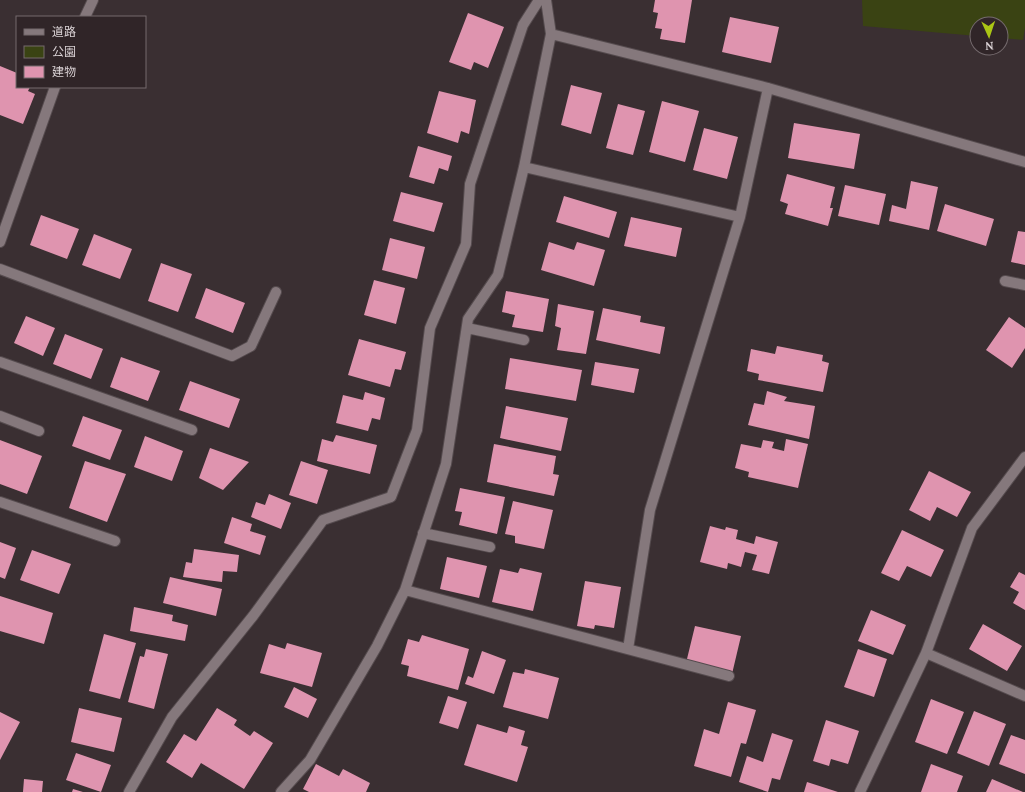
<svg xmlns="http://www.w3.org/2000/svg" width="1025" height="792" font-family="Lora,'Noto Sans JP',serif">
	<rect width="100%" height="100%" fill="#3a2f32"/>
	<path fill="#3a4313" d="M862,0h163v28l-2,12 -22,-2v-14h-24v12l-114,-10z"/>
	<path fill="#df94af" d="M655,0h37l-7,43 -25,-4 2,-10 -7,-1 3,-15 -5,-1z
		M468,13l36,14 -16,41 -14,-6 -3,8 -22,-8z
		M730,17l49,10 -8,36 -49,-11z
		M0,66l17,7v14h13l-2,4 7,3 -12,30 -23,-9z
		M571,85l31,8 -11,41 -30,-9z
		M439,91l37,9 -7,34 -8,-3 -3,12 -31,-10z
		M662,101l37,10 -14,51 -36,-10z
		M618,104l27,7 -12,44 -27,-7z
		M794,123l66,11 -6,35 -66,-11z
		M704,128l34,9 -11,42 -34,-9z
		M418,146l34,10 -4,15 -9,-3 -5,16 -25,-7z
		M787,174l48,13 -5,21h3l-5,18 -43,-12 3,-10 -8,-3z
		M911,181l27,6 -9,43 -40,-9 3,-16 14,4z
		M845,185l41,9 -7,31 -41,-9z
		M401,192l42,11 -9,29 -41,-11z
		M564,196l53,16 -8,26 -53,-16z
		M945,204l49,15 -8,27 -49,-15z
		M41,215l38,14 -12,30 -37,-14z
		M631,217l51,11 -6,29 -52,-11z
		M1018,231l7,1v33l-14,-3z
		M94,234l38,15 -12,30 -38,-14z
		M390,238l35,9 -8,32 -35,-9z
		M549,242l25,8 3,-8 28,8 -11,36 -53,-16z
		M161,263l31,11 -14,38 -30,-11z
		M374,280l31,8 -9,36 -32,-9z
		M206,288l39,15 -12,30 -38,-15z
		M506,291l43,8 -6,33 -31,-5 3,-12 -13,-3z
		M558,304l36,7 -8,43 -29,-4 4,-22 -6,-2z
		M603,308l38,8 -1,6 25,5 -5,27 -64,-14z
		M26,316l29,12 -12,28 -29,-13z
		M1009,317l16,11v20l-13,20 -26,-18z
		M65,334l38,15 -12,30 -38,-15z
		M359,339l47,13 -5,18 -6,-1 -5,18 -42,-12z
		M777,346l46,9 -1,6 7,2 -6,29 -65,-12 1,-6 -12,-3 4,-22 24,5z
		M121,357l39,14 -12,30 -38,-14z
		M510,358l72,12 -6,31 -71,-12z
		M595,362l44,7 -5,24 -43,-8z
		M190,381l50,18 -11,29 -50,-18z
		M767,391l20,6 -3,4 31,5 -6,33 -61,-14 6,-22 10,2z
		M365,392l20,6 -5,22 -8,-2 -4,13 -32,-8 7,-28 20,5z
		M506,406l62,12 -7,33 -61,-13z
		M83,416l39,14 -12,30 -38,-14z
		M336,435l41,10 -7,29 -53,-13 5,-22 11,3z
		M145,436l38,15 -11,30 -38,-14z
		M786,439l22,5 -10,44 -50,-11 1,-5 -14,-4 6,-24 20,4 2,-8 11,2 -2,6 12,3z
		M0,440l42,16 -15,38 -27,-10z
		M494,444l62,12 -3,18 6,1 -5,21 -67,-14z
		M210,448l39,14 -26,28 -24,-12z
		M85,461l41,13 -19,48 -38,-14z
		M301,461l27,9 -11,34 -28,-9z
		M929,471l42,21 -14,25 -20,-10 -7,14 -21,-11z
		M460,488l45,9 -8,37 -38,-9 3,-13 -7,-1z
		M269,494l22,9 -10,26 -30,-12 5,-15 9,3z
		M513,501l40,9 -9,39 -29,-6v-7l-10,-2z
		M232,517l20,7 -2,7 16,5 -6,19 -36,-12z
		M710,526l15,4 1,-3 12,3 -2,9 18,5 2,-8 22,6 -9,32 -17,-4 5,-15 -12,-3 -4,15 -13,-4 -1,6 -27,-7z
		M902,530l42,20 -13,27 -24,-11 -8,15 -18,-8z
		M0,542l16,6 -11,31 -5,-2z
		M194,549l45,6 -2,17 -14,-1 -1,11 -39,-5 3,-15 6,1z
		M32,550l39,14 -12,30 -39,-14z
		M447,557l40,9 -8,32 -39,-9z
		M520,568l22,5 -9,38 -41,-9 8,-33 18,4z
		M1019,572l6,3v35l-12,-7 6,-11 -9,-5z
		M170,577l52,12 -6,27 -53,-13z
		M585,581l36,6 -7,41 -19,-3 -1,4 -17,-3z
		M0,596l53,17 -9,31 -44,-13z
		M134,607l39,8 -1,6 16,4 -3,16 -55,-10z
		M871,610l35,15 -13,30 -35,-14z
		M983,624l39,22 -15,25 -38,-22z
		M695,626l46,10 -9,38 -46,-11z
		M104,634l32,9 -16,56 -31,-8z
		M422,635l47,14 -11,41 -51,-14 2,-10 -8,-2 7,-25 11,3z
		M287,643l35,10 -10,34 -52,-14 9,-29 16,5z
		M146,649l22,5 -14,55 -26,-7 12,-46 4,1z
		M858,649l29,10 -13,38 -30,-10z
		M482,651l24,9 -12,34 -29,-10 3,-8 5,2z
		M525,669l34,9 -11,41 -45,-12 10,-35 11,2z
		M294,687l23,12 -9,19 -24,-11z
		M448,696l19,6 -9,27 -19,-6z
		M931,699l33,13 -17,42 -32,-12z
		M728,702l28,8 -10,34 -5,-1 -10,34 -37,-11 10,-37 15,5z
		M79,708l43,10 -8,34 -43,-10z
		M217,708l20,12 -3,5 16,11 4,-5 19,12 -29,46 -43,-26 -9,15 -26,-16 18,-28 12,7z
		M974,711l32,13 -17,42 -32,-13z
		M0,712l20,10 -20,38z
		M826,720l33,11 -11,33 -17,-5 -2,7 -16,-5z
		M477,724l30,9 2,-7 16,5 -4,14 7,2 -11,35 -53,-17z
		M772,733l21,7 -13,40 -8,-2 -4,14 -29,-10 8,-26 16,6z
		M1011,735l14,5v34l-26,-10z
		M76,753l35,12 -10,27 -35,-12z
		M316,764l23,12 4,-7 27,14 -4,9h-57l-6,-3z
		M931,764l32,12 -6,16h-36z
		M24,779l19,2 -1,11h-19z
		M992,779l31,13h-37z
		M807,782l31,10h-34z
		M73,789l10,3h-11z"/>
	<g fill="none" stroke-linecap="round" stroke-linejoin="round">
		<defs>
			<path id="minor" d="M85,17l8,-17
				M551,34l217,54 257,74
				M524,167l216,50
				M0,242l55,-155
				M0,269l232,87 19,-10 25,-54
				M1005,281l20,4
				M467,328l57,12
				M0,362l192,68
				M0,416l39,15
				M0,502l115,39
				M423,533l67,14
				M405,590l324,86
				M628,649l22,-139 90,-293 28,-129
				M926,653l99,43
				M129,792l43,-75 81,-101 70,-96 68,-23 26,-67 13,-102 36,-84 4,-60 53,-159 16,-25
				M281,792l29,-32 67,-114 28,-56 41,-126 22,-145 30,-44 26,-108 27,-133 -5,-34
				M860,792l66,-139 46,-125 53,-71"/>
		</defs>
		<use href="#minor" stroke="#554b4e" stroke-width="12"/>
		<use href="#minor" stroke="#85787c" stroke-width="10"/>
	</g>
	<rect x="16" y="16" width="130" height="72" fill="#302528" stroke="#746a6d"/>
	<rect x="24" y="29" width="20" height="6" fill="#85787c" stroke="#746a6d"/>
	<text x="52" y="36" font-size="12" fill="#d9d1d4">道路</text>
	<rect x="24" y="46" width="20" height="12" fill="#3a4313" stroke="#746a6d"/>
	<text x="52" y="56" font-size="12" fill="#d9d1d4">公園</text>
	<rect x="24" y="66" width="20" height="12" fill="#df94af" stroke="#746a6d"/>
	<text x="52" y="76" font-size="12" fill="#d9d1d4">建物</text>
	<g transform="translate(989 36) rotate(177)"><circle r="19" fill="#302528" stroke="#746a6d"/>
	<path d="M0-3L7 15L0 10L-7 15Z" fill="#abc615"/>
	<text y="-6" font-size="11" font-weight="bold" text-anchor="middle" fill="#d9d1d4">N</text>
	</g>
</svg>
